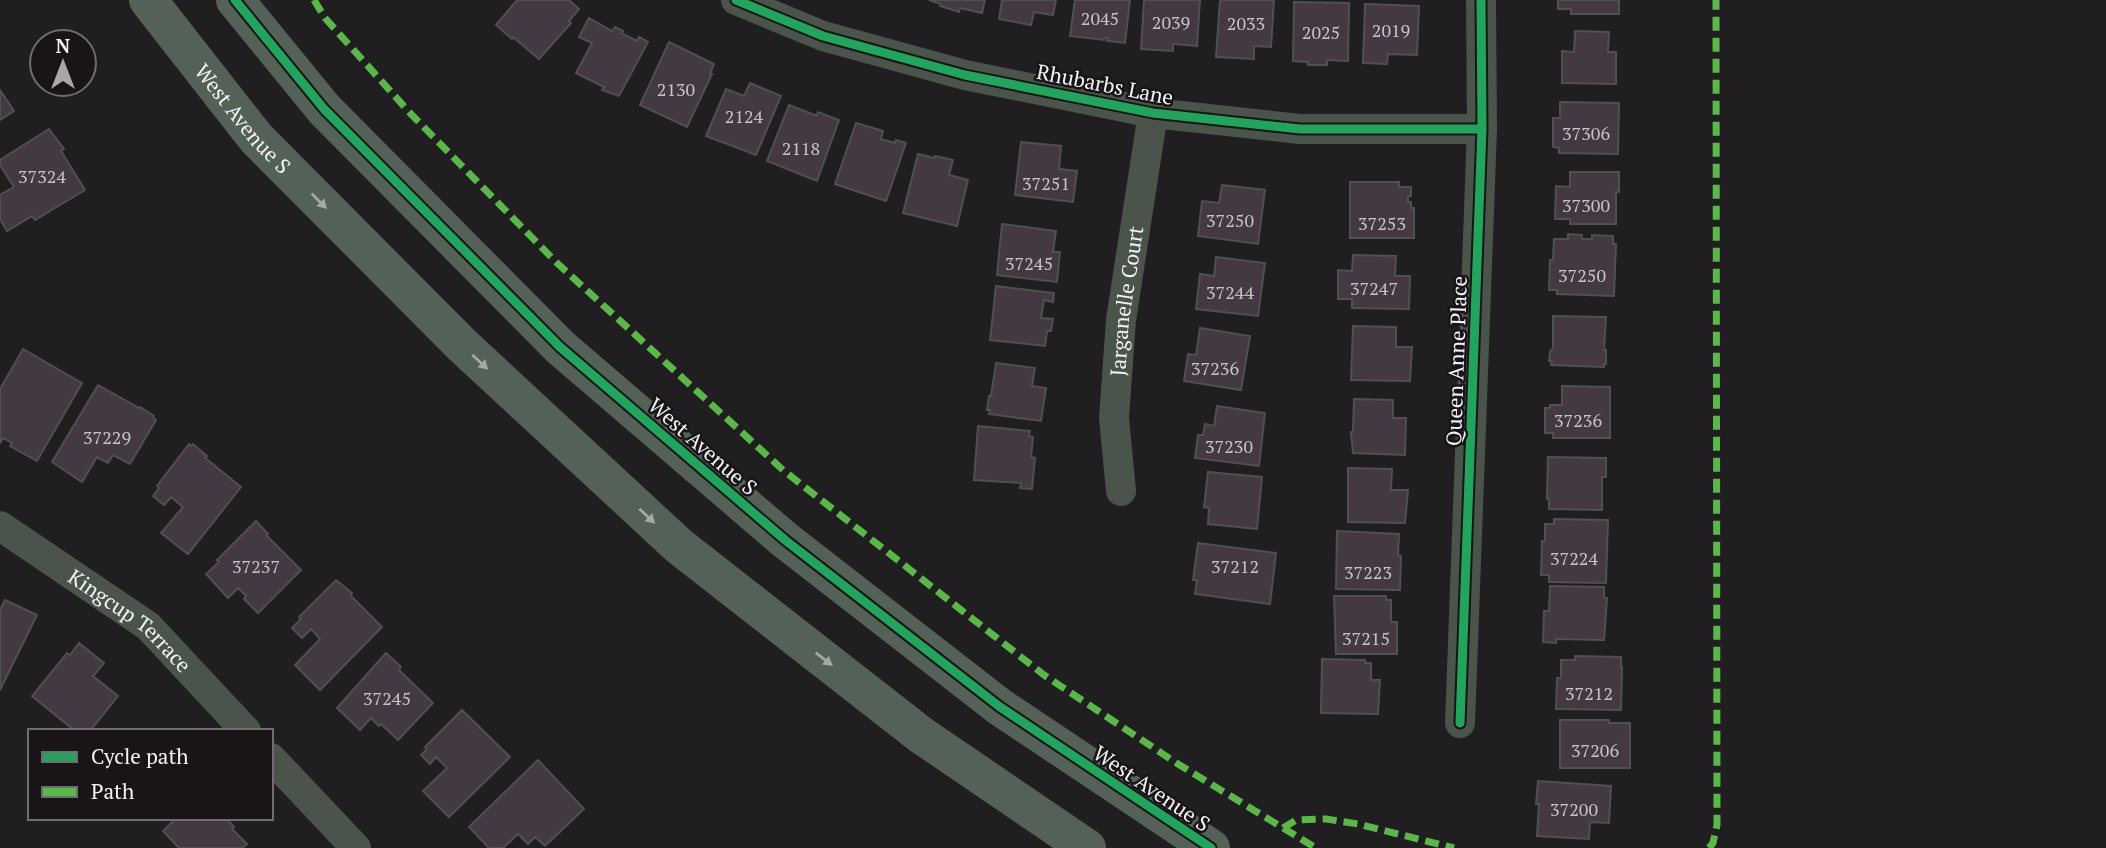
<svg xmlns="http://www.w3.org/2000/svg" width="2106" height="848" font-family="'PT Serif',serif">
	<rect width="100%" height="100%" fill="#201e20"/>
	<path fill="#423942" stroke="#514f51" stroke-width="2" d="M517,0h52l10,9 -10,12 2,2 -32,36 -26,-22 -1,2 -16,-14z
		M929,0h56l-3,13 -22,-5 -1,4 -19,-6 1,-2z
		M1002,0h54l-3,15 -19,-3 -3,13 -32,-6z
		M1075,0h55l-5,43 -18,-2 1,-3h-4v2l-34,-4z
		M1144,0h56l-3,46 -24,-2v7l-32,-2z
		M1220,0h54l-3,47 -17,-1v13l-38,-2z
		M1558,0h61v14h-48v-5h-13z
		M1294,2l55,1 -1,58 -21,-1v5h-19v-3l-15,-1z
		M1365,4l54,2 -2,49 -29,-1 -1,10 -24,-1z
		M589,18l23,13 3,-4 8,4 -2,2 16,8 2,-4 9,5 -29,54 -17,-6 2,-3 -28,-14 16,-30 -13,-6z
		M1575,31l34,1 -1,20h8v32l-54,-1v-32l12,1z
		M669,42l45,22 -4,10h2l-25,53 -47,-22z
		M750,83l31,13 -25,59 -50,-19 20,-47 18,7z
		M0,90l14,21 -14,9z
		M1560,102l59,1 -1,51 -59,-1v-5l-6,-1v-29h7z
		M789,105l28,11 1,-4 21,8 -22,61 -50,-20z
		M856,123l27,8 -2,8 14,4 1,-3 10,3 -20,58 -51,-17z
		M49,129l15,20 -3,2 24,39 -50,30 -3,-4 -25,15 -7,-12v-24l14,-8 -14,-22v-5z
		M1021,142l40,4 -2,23 18,2 -4,31 -58,-7z
		M918,154l16,4 1,-2 18,4 -4,15 19,5 -11,46 -54,-13z
		M1570,172h49v20h-3v32h-46v-5h-15l1,-33 14,1z
		M1350,182h49v5h12v9h-3v6h3v6h3v30h-64z
		M1222,185l43,5 -7,54 -60,-8 4,-35 17,2z
		M1002,224l54,7 -3,21h7l-3,30 -60,-7z
		M1568,234l14,1v4h10v-4l21,1v8h3l-2,52 -57,-2v-4h-8l1,-30h3l1,-21h14z
		M1353,255l43,1 -1,20h15l-1,33 -57,-1v-9h-14v-29l14,1z
		M1216,257l49,6 -7,53 -62,-7 4,-35 14,2z
		M996,286l58,7 -1,9 -9,-2 -3,18 12,1 -2,12h-4l-2,15 -55,-6z
		M1553,316l53,1 -2,33h2v14h-2v3l-53,-2 1,-4h-3l1,-9 3,-4z
		M1353,326l43,1v20h16l-2,34 -59,-1z
		M1200,328l50,8 -9,54 -57,-9 4,-27 8,1z
		M23,349l59,34 -45,78 -27,-15 2,-3 -9,-5 -3,5v-54z
		M996,363l39,5 -3,18 14,2 -5,33 -52,-7 1,-4h-3l2,-14h2z
		M98,385l41,23 1,-1 14,9 -1,2 3,2 -26,44 -17,-9 -5,8 -11,-6 -15,25 -30,-20z
		M1562,386l48,1v51h-57v-5h-8v-25h5v-3h12z
		M1354,399l39,1v18h13l-1,37 -52,-2 -2,-21h2z
		M1217,406l48,7 -6,53 -64,-8 3,-23h5l2,-11 9,2z
		M978,426l52,5 -1,5 4,1 -2,20 4,1 -3,31 -12,-1 1,-5 -47,-3z
		M189,444l2,2 2,-2 14,12 -2,2 36,29 -53,67 -27,-21 22,-26 -12,-10 -7,8 -11,-9 6,-8 -2,-2z
		M1548,457l58,1v19h-4v33l-53,-1v-10h-2z
		M1348,468l44,1 -1,21h17l-3,33 -57,-1z
		M1208,472l54,5 -5,52 -49,-5 1,-16 -5,-1z
		M1554,519l54,1 -2,63 -57,-1v-7h-8l1,-34h3v-17h9z
		M256,521l12,13 -1,2 34,34 -43,43 -14,-14 2,-3 -8,-8 -10,10 -22,-24 13,-12 -2,-2z
		M1337,531l62,3 -1,21 3,1 -1,34 -64,-1z
		M1198,543l78,10 -6,51 -75,-10 2,-14h-4z
		M336,580l16,13 -1,3 31,31 -62,63 -25,-25 25,-26 -9,-10 -9,9 -10,-10 9,-9 -2,-2z
		M1550,586l54,1v11h3l-3,42 -48,-1v4l-13,-1 1,-31h5z
		M1334,596h52v4h5v22h6v32h-61z
		M5,600l32,15 -37,75v-80z
		M79,643l25,20 -11,13 25,20 -28,35h-15l-43,-35 35,-43 3,2z
		M386,653l15,14 -2,3 34,33 -35,37 -17,-16 -2,2 -8,-8 -11,12 -23,-22z
		M1575,656l46,1v10h1l-1,43 -65,-1 1,-31h4v-18h14z
		M1322,659l43,1v3h6v17h9l-2,34 -57,-1z
		M462,710l48,47 -61,60 -26,-26 24,-23 -11,-11 -6,7 -9,-9 6,-6 -2,-2z
		M1560,720h49v3h21v45h-70z
		M538,760l46,49 -39,37 -10,-9 -7,7 -10,-10 -15,14h-14l-20,-21z
		M1538,781l73,5 -2,37 -19,-1 -1,17 -52,-3 2,-32h-3z
		M176,818h50l8,9 -2,2 15,15 -5,4h-63l-16,-17z"/>
	<g fill="none" stroke-linecap="round" stroke-linejoin="round">
		<g stroke="#4a544b" stroke-width="30">
			<path d="M736,0l87,36 142,39 188,38 147,16h182"/>
			<path id="s1" d="M1121,491l-7,-73 7,-98 32,-207"/>
			<path id="s2" d="M0,526l148,100 98,105"/>
			<path d="M1460,723l22,-594 -1,-129"/>
			<path d="M271,758l85,90"/>
		</g>
		<g stroke="#536156" stroke-width="38">
			<path id="s3" d="M148,0l108,138 206,207 217,201 242,189 166,113"/>
			<path d="M235,0l89,109 236,238 225,193 215,167 211,141"/>
		</g>
		<path stroke="#58b947" stroke-width="7" stroke-dasharray="14 7" stroke-linecap="butt" d="M314,0l11,18 85,95 147,150 226,207 261,205 134,89 138,84
			M1283,828l13,-8 30,-1 32,5 96,24
			M1709,848l4,-5 4,-18 -1,-825"/>
		<defs>
			<path id="cycleway" d="M235,0l89,109 236,238 225,193 215,167 211,141
				M736,0l87,36 142,39 188,38 147,16h182
				M1460,723l22,-594 -1,-129"/>
		</defs>
		<use href="#cycleway" stroke="#181418" stroke-width="13"/>
		<use href="#cycleway" stroke="#20a55d" stroke-width="9"/>
	</g>
	<defs><path id="oneway-solid" d="M-6-.8H1V-3.2L6.5 0L1 3.2V.8H-6Z" transform="scale(1.75)"/></defs>
	<g fill="#a3a9a4">
		<use href="#oneway-solid" transform="translate(319 201) rotate(45)"/>
		<use href="#oneway-solid" transform="translate(480 362) rotate(43)"/>
		<use href="#oneway-solid" transform="translate(647 516) rotate(43)"/>
		<use href="#oneway-solid" transform="translate(824 659) rotate(38)"/>
	</g>
	<g text-anchor="middle" dominant-baseline="central" stroke-width="5" stroke-linejoin="round" paint-order="stroke">
		<g font-size="18" fill="#c7c3c7">
			<text x="1100" y="18">2045</text>
			<text x="1171" y="22">2039</text>
			<text x="1246" y="23">2033</text>
			<text x="1391" y="30">2019</text>
			<text x="1321" y="32">2025</text>
			<text x="676" y="89">2130</text>
			<text x="744" y="116">2124</text>
			<text x="1586" y="133">37306</text>
			<text x="801" y="148">2118</text>
			<text x="42" y="176">37324</text>
			<text x="1046" y="183">37251</text>
			<text x="1586" y="205">37300</text>
			<text x="1230" y="220">37250</text>
			<text x="1382" y="223">37253</text>
			<text x="1029" y="263">37245</text>
			<text x="1582" y="275">37250</text>
			<text x="1374" y="288">37247</text>
			<text x="1230" y="292">37244</text>
			<text x="1215" y="368">37236</text>
			<text x="1578" y="420">37236</text>
			<text x="107" y="437">37229</text>
			<text x="1229" y="446">37230</text>
			<text x="1574" y="558">37224</text>
			<text x="256" y="566">37237</text>
			<text x="1235" y="566">37212</text>
			<text x="1368" y="572">37223</text>
			<text x="1366" y="638">37215</text>
			<text x="1589" y="693">37212</text>
			<text x="387" y="698">37245</text>
			<text x="1595" y="750">37206</text>
			<text x="1574" y="809">37200</text>
		</g>
		<g font-size="21" fill="#f3f1f3" stroke="#181418">
			<text transform="translate(1105 84) rotate(11)">Rhubarbs Lane</text>
			<text stroke="none"><textPath href="#s3" startOffset="152">West Avenue S</textPath></text>
			<text stroke="none"><textPath href="#s1" startOffset="191">Jarganelle Court</textPath></text>
			<text transform="translate(1456 361) rotate(-88)">Queen Anne Place</text>
			<text transform="translate(703 446) rotate(41)">West Avenue S</text>
			<text stroke="none"><textPath href="#s2" startOffset="161">Kingcup Terrace</textPath></text>
			<text transform="translate(1152 788) rotate(34)">West Avenue S</text>
		</g>
	</g>
	<rect x="28" y="729" width="245" height="91" fill="#181418" stroke="#706c70" stroke-width="2"/>
	<rect x="42" y="752" width="35" height="10" fill="#20a55d" stroke="#706c70" stroke-width="2"/>
	<text x="91" y="764" font-size="21" fill="#f3f1f3">Cycle path</text>
	<rect x="42" y="787" width="35" height="10" fill="#58b947" stroke="#706c70" stroke-width="2"/>
	<text x="91" y="799" font-size="21" fill="#f3f1f3">Path</text>
	<g transform="translate(63 63)"><circle r="33" fill="#181418" stroke="#706c70" stroke-width="2"/>
	<path d="M0-5L12 26L0 18L-12 26Z" fill="#a9a7a9"/>
	<text y="-10" font-size="19" font-weight="bold" text-anchor="middle" fill="#f3f1f3">N</text>
	</g>
</svg>
